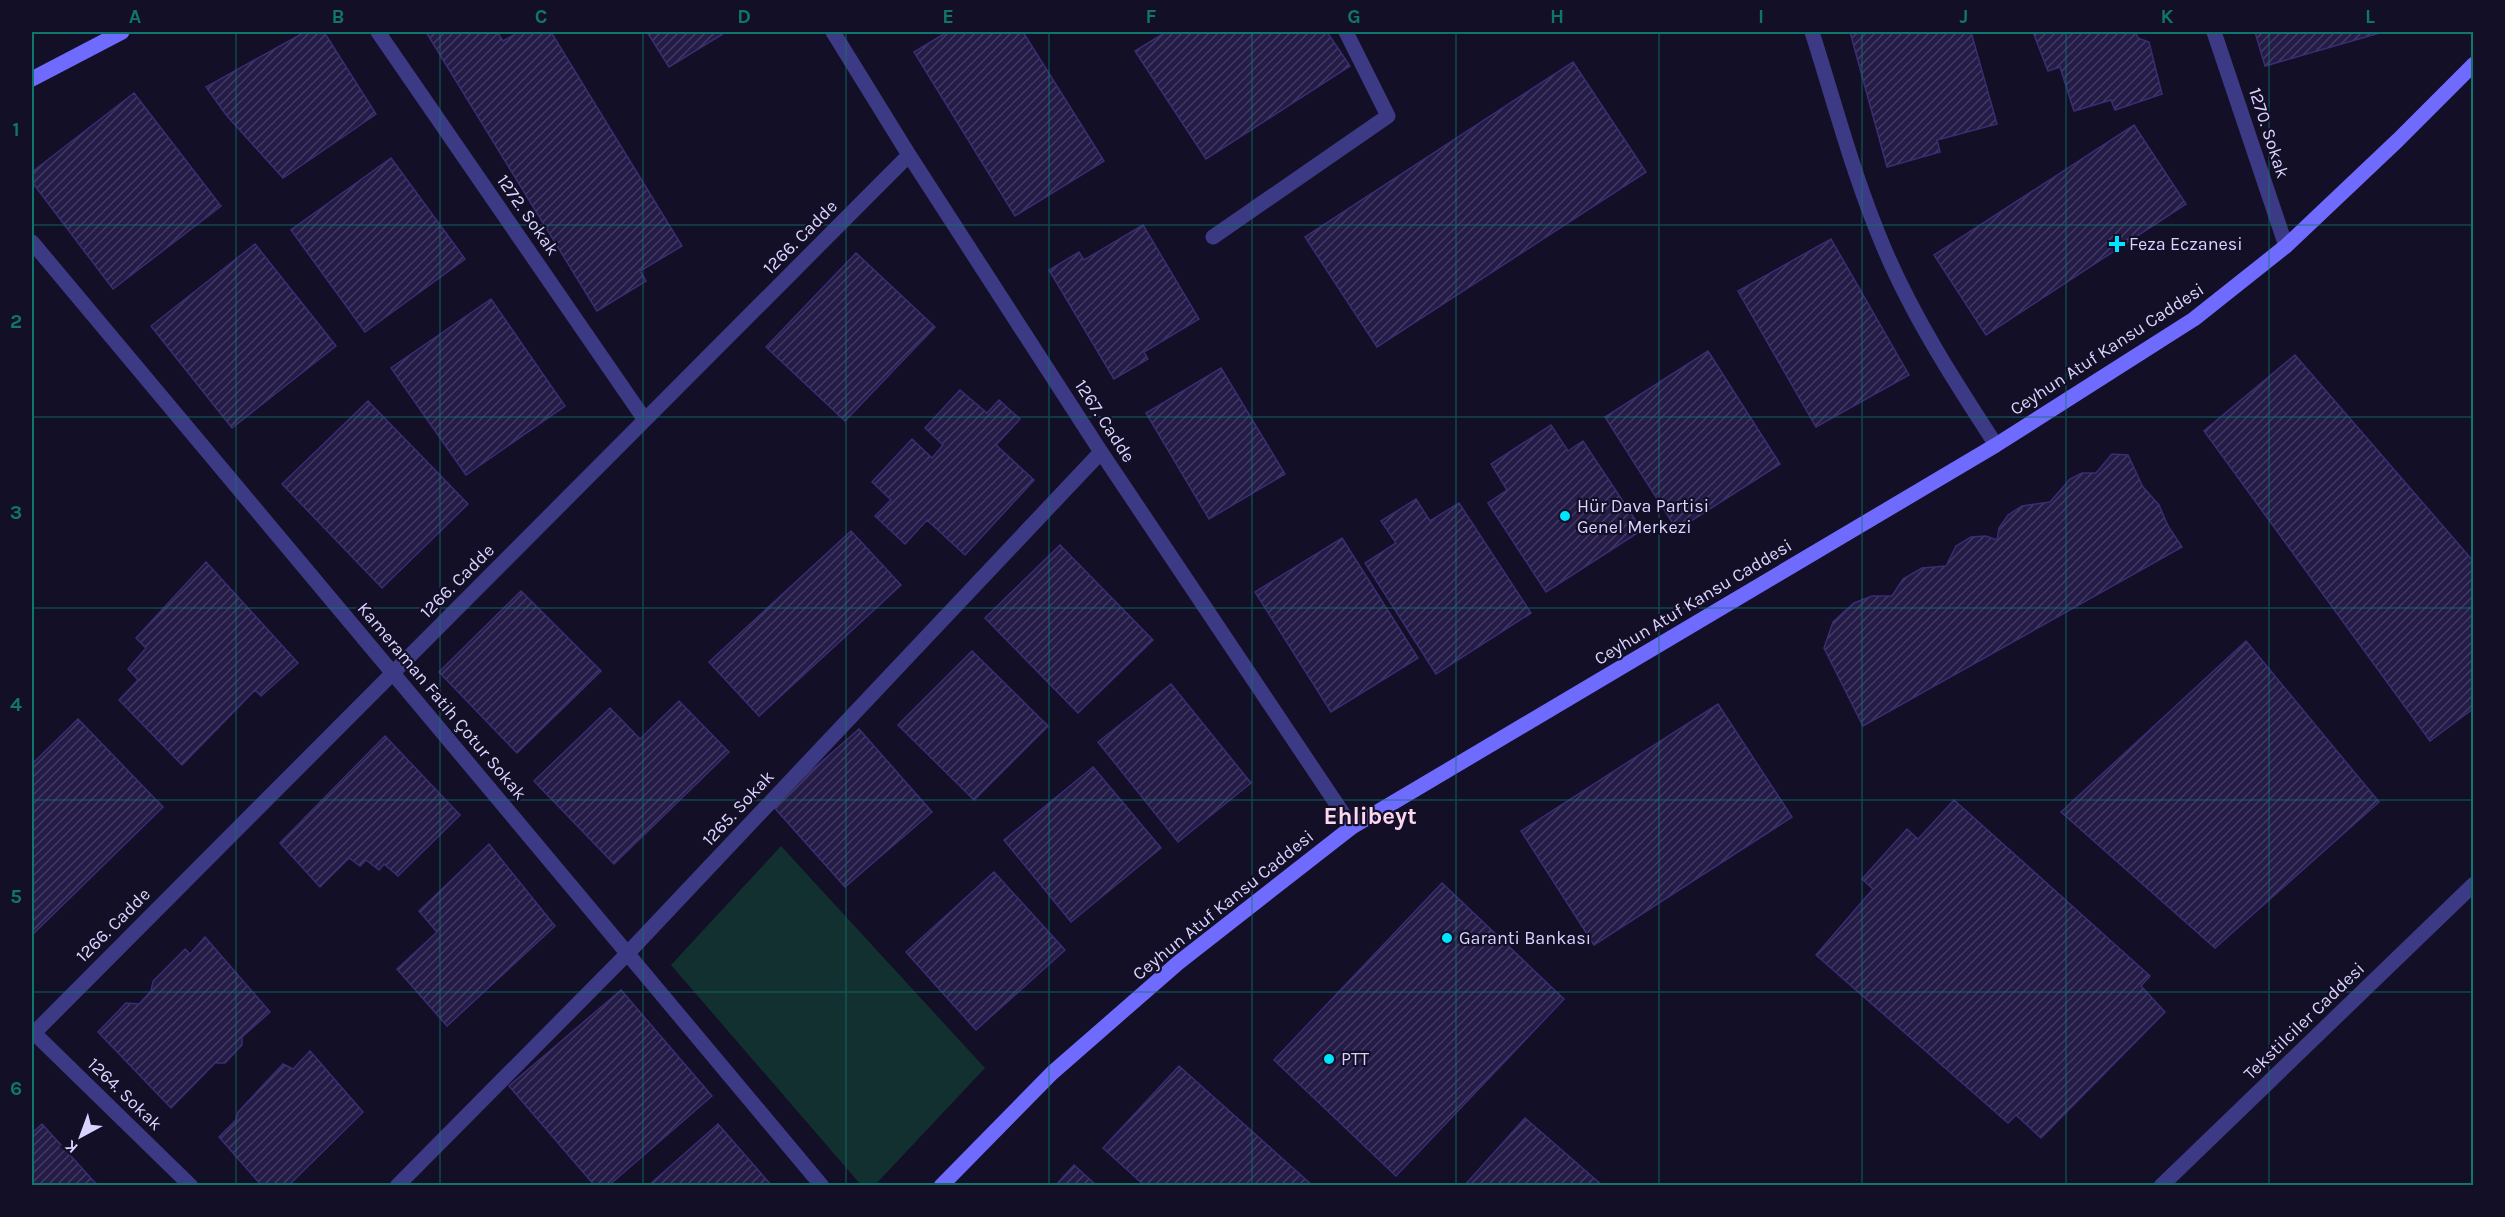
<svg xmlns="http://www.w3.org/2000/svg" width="2505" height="1217" font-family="Karla,sans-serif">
	<defs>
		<pattern id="building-hatch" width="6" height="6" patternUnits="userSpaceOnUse" patternTransform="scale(1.5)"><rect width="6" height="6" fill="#241b47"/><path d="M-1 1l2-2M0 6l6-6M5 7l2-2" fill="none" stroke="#433b63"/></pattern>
	</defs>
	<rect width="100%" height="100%" fill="#130f26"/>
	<path fill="#12302f" d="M781,846l204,222 -110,117h-14l-190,-220z"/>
	<path fill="url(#building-hatch)" stroke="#3b2d73" stroke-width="1.5" d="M305,32h19l52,82 -93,64 -56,-62 -21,-29z
		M426,32h71l6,9 16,-9h32l131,214 -42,25 6,10 -49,30z
		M647,32h79l-57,35z
		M947,32h76l81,129 -89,55 -101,-164z
		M1166,32h161l23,34 -144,93 -71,-108z
		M1850,32h121l26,92 -60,16 3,12 -53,15z
		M2033,32h102l3,6 11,4 13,52 -47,16 -4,-10 -37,11 -14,-44 -12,4z
		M2255,32h128l-118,34z
		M1573,62l73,110 -269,175 -72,-110z
		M134,93l87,113 -108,83 -81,-107v-10z
		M2134,125l52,79 -200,131 -52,-80z
		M391,158l74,101 -100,73 -74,-102z
		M1143,225l56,94 -55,33 4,7 -34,20 -65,-109 30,-18 5,8z
		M1831,239l78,136 -93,52 -78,-136z
		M255,244l81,102 -104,82 -81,-102z
		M856,253l79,74 -90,94 -79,-74z
		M491,299l74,107 -99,69 -75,-107z
		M1708,351l72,113 -103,66 -72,-113z
		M2295,355l179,207v146l-44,33 -226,-310z
		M1221,368l64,106 -76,45 -63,-106z
		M960,390l27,23 12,-13 21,19 -24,26 38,35 -69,75 -38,-35 -22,24 -30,-28 16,-16 -19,-18 40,-43 20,19 11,-13 -18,-17z
		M368,401l100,103 -86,84 -100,-104z
		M1551,425l17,26 15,-10 59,89 -96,62 -58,-89 19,-13 -16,-26z
		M2112,454l16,1 15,32 16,18 9,21 14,21 -319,179 -39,-78 9,-26 21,-19 18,-7h20l11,-17 19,-11 24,-2 10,-20 15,-9 15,-1 11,4 2,-12 9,-13 14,-9 28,-4 20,-23 12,-6h14z
		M1416,499l14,22 29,-18 72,110 -95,61 -71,-111 31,-20 -15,-22z
		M851,531l50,54 -142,131 -50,-54z
		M1342,538l76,120 -87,54 -76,-120z
		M1060,545l93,95 -75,73 -93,-95z
		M206,562l92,101 -37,33 -6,-6 -73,75 -63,-65 19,-20 -10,-11 18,-21 -10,-10z
		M521,591l80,80 -84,82 -78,-81z
		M2246,641l133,161 -164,146 -154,-136z
		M972,651l76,75 -74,74 -76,-75z
		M1171,684l80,99 -73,59 -80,-100z
		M679,701l50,51 -115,112 -80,-83 76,-73 30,31z
		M1718,704l74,113 -198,128 -73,-114z
		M78,719l85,88 -131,128v-171z
		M859,729l73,83 -87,75 -73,-82z
		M385,736l75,79 -62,61 -14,-12 -5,6 -13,-10 -6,6 -11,-8 -29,29 -40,-44z
		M1093,767l68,81 -90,74 -67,-82z
		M1954,800l196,176 -9,10 24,26 -124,126 -25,-23 -8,8 -192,-168 57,-66 -11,-10 45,-50 11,10z
		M489,844l66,82 -108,100 -50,-57 40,-37 -18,-21z
		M994,872l71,78 -89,80 -70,-78z
		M1442,883l122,116 -168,177 -122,-116z
		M205,937l65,75 -28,25v8l-17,18h-10l-44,45 -73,-76 28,-29 13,1 12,-13 2,-10 32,-32 5,5z
		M621,990l91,106 -104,90h-13l-86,-100z
		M310,1051l53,61 -75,74h-26l-43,-49 17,-17 2,-8 45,-48 10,5z
		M1179,1066l134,120h-168l-42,-38z
		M1525,1118l78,68h-139z
		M42,1124l56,62h-66v-53z
		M718,1124l54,62h-124z
		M1074,1165l23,21h-42z"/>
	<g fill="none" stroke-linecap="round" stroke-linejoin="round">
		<path stroke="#3d3a85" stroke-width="15" d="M1213,237l175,-121 -42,-84"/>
		<path stroke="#3d3a85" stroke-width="15" d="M378,32l267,388
			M833,32l76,123 192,297 251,375
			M1812,32c23,72 42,146 72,216 29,69 71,134 112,197
			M2214,32l72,214
			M32,242l790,944
			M32,1031l159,155
			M32,1035l877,-880
			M397,1186l231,-233 473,-501"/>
		<path stroke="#3d3a85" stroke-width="15" d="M2161,1186l313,-302"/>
		<path stroke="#6f6bff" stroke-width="15" d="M32,79l90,-47
			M941,1186l111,-113 126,-110 174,-136 644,-382 198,-126 92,-73 112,-106 76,-76"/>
	</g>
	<path fill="none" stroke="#0f766e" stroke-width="1.5" stroke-opacity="0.55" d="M236,32v1154M440,32v1154M643,32v1154M846,32v1154M1049,32v1154M1252,32v1154M1456,32v1154M1659,32v1154M1862,32v1154M2066,32v1154M2269,32v1154M32,225h2442M32,417h2442M32,608h2442M32,800h2442M32,992h2442"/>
	<g fill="#00e5ff" stroke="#130f26" stroke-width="2">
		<path d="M2114 235h6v6h6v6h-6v6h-6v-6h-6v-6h6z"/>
		<circle cx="1565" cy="516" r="6"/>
		<circle cx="1447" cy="938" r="6"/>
		<circle cx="1329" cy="1059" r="6"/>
	</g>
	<g text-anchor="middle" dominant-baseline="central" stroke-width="4.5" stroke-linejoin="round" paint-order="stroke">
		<g font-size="18" fill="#d9d4ff" stroke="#130f26">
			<text transform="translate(2269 133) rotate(72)">1270. Sokak</text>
			<text transform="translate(528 215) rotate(55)">1272. Sokak</text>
			<text transform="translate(800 237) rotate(-45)">1266. Cadde</text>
			<text transform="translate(2107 349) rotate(-33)">Ceyhun Atuf Kansu Caddesi</text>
			<text transform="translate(1105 421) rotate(57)">1267. Cadde</text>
			<text transform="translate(457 581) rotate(-45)">1266. Cadde</text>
			<text transform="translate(1693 602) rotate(-31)">Ceyhun Atuf Kansu Caddesi</text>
			<text transform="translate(442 701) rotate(50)">Kameraman Fatih Çotur Sokak</text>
			<text transform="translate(738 808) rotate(-47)">1265. Sokak</text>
			<text transform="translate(1223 905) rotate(-39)">Ceyhun Atuf Kansu Caddesi</text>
			<text transform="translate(113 925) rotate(-45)">1266. Cadde</text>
			<text transform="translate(2304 1021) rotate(-44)">Tekstilciler Caddesi</text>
			<text transform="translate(125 1094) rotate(44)">1264. Sokak</text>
		</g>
		<g font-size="18" fill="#d9d4ff" stroke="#130f26" text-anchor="start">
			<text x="2129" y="244">Feza Eczanesi</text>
			<text x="1577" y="506">Hür Dava Partisi<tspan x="1577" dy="21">Genel Merkezi</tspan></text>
			<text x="1459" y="938">Garanti Bankası</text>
			<text x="1341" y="1059">PTT</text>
		</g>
		<g font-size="24" font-weight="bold" fill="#ffd6f0" stroke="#130f26">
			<text x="1370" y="816">Ehlibeyt</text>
		</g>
	</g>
	<rect width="2505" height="1217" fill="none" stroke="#130f26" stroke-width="66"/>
	<g transform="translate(81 1136) rotate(221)" stroke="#130f26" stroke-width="4.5" paint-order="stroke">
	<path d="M0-4.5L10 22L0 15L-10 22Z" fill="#d9d4ff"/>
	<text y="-9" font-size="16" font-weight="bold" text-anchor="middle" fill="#d9d4ff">K</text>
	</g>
	<rect x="33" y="33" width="2439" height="1151" fill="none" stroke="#0f766e" stroke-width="2"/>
	<g font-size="20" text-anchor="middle" font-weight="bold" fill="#0f766e">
		<text x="135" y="23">A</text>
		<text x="338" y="23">B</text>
		<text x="541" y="23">C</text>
		<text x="744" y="23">D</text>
		<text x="948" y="23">E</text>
		<text x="1151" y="23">F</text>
		<text x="1354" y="23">G</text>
		<text x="1557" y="23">H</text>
		<text x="1761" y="23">I</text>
		<text x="1964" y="23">J</text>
		<text x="2167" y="23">K</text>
		<text x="2370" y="23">L</text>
		<text x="16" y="136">1</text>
		<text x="16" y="328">2</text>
		<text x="16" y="519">3</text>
		<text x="16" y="711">4</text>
		<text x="16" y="903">5</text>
		<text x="16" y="1095">6</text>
	</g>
</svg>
